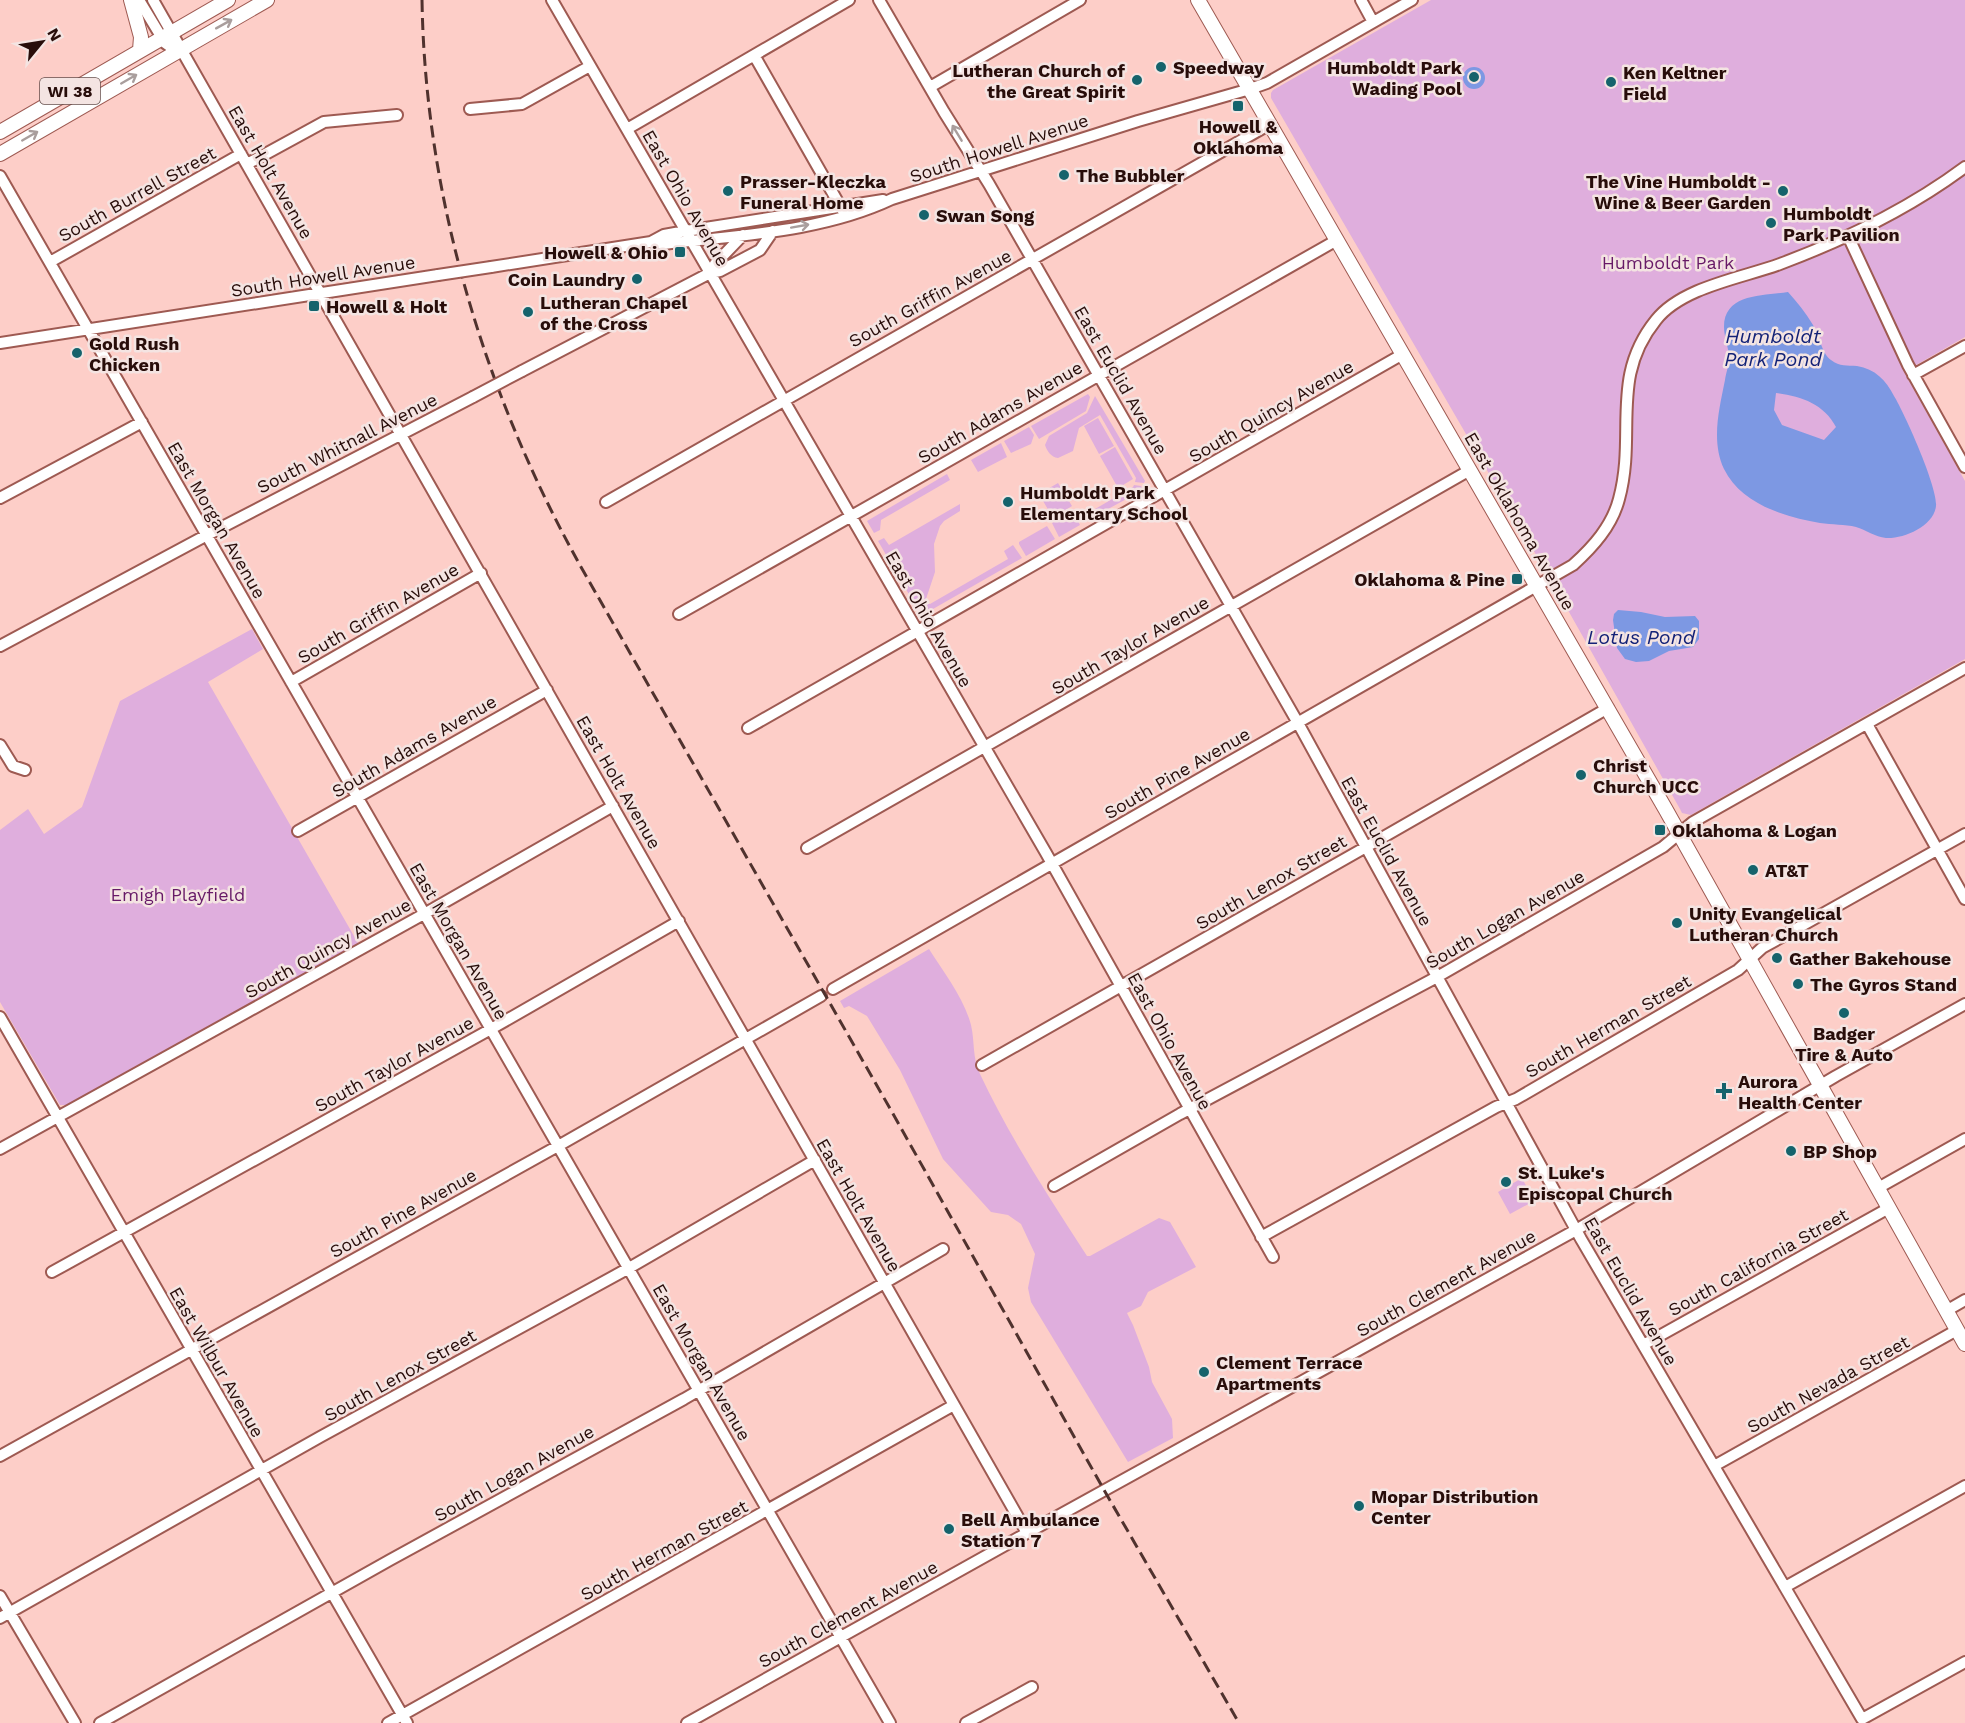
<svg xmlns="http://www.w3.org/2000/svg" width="1965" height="1723" font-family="'Work Sans',sans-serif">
	<rect width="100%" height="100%" fill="#fdcec8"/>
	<path fill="#dfaedd" d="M1431,0h534v337l-61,35 61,109v178l-274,156 -9,-2 -2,-4 -120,-213 -289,-498v-5l2,-3z
		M1088,394l2,3 -4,14 -47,28 -8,-13z
		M1095,396l50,85 -1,2 -9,-1 1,-4 -36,-63 -21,13 -6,23 -15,7c-7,-1 -11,-7 -13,-13l4,-9 38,-23z
		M1098,418l16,28 -15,8 -15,-28z
		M1029,427l5,8 -3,9 -20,9 -7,-12z
		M1001,443l6,14 -29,15 -7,-12z
		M1115,447l18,32 -15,9 -18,-32z
		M947,474l3,6 -69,40 -1,10 -6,3 -7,-12z
		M1058,483l14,23 -19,12 -14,-24z
		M1134,485l7,1 2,4 -57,31 -3,-5 50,-29z
		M960,504v7l-16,10 -4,5 -6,18 1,28 -12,36 -5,2 -40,-69 6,-3 5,7z
		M1073,511l7,14 -21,12 -7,-14z
		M1047,526l8,13 -29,17 -7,-12v-2z
		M1013,545l9,13 -96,55v-10l4,1 78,-45 -4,-8z
		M252,629l11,20 -55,33 150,261 -292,162h-6l-60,-103v-172l28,-21 16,25 38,-27 38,-106z
		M929,949c15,24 35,49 42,76 4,17 1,32 9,49 30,64 69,123 107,182h3l69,-38 11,4 26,45 -48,25 -7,14 -14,7 6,12 16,42 3,15 20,37 1,19 -45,24 -97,-160 -3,-14 7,-34 -14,-30 -13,-9 -17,-3 -48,-53 -43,-89 -33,-54 -18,-10 -5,2 -4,-7z
		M1522,1178l12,23 -24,13 -12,-22z"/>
	<path fill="#7d98e3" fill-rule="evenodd" d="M1463 78a11 11 0 1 1 22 0a11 11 0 1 1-22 0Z
		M1788,292c9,10 18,21 25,33 6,10 9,29 18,35 9,7 16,5 26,6 18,3 29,14 37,30 11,18 44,92 42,110 -2,20 -32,33 -50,32 -11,-1 -20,-8 -30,-11 -11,-3 -24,-2 -36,-4 -35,-6 -79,-19 -96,-54 -13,-28 -5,-59 1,-89 1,-7 4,-15 4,-22 0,-10 -5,-21 -5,-31 0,-34 40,-31 64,-35zM1776,393c25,3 48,11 60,34l-12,13 -42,-15 -8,-15z
		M1618,610l23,2 24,5 30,-1 4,5v18l-6,8 -24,4 -20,10 -13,1 -11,-3 -8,-11 -4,-28 1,-6z"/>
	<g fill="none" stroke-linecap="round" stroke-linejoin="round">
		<defs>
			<path id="minor" d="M139,0l26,43 7,5 8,1
				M153,0l874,1533
				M552,0l494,853 227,404
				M879,0l65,112 45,72 309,539 283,516 281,480 103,-57
				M1361,0l12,22
				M754,55l89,156
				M930,87l150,-87
				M470,109l52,-5 68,-38
				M627,129l222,-129
				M247,164l77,-42 73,-7
				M0,176l890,1547
				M1848,236l60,129 57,102
				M651,242l13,2c76,-9 158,-12 228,-45l246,-78 112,-32 17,-6 145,-83
				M50,262l191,-108
				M491,267l160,-25 13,-7 22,-4 197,-31
				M710,273l5,-9 28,-29
				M0,343l438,-68
				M522,371l188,-98 10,-2 40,-21 13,-19
				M1913,375l52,-29
				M0,498l142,-76
				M606,502l664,-378
				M679,614l658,-374
				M0,646l207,-111 266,-138
				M291,682l190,-109
				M1867,724l98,175
				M748,728l655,-374
				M0,745l13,21 12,4
				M298,831l249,-141
				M807,848l663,-378
				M833,989l740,-424c20,-18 39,-39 46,-66 18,-66 -10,-121 37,-179 26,-33 86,-42 124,-56 64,-24 130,-56 185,-97
				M0,1017l407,706
				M982,1065l384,-218 242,-139
				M0,1149l424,-235 189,-108
				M1054,1186l126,-72 257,-137 226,-130 30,-25 272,-154
				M1878,1188l87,-49
				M1261,1237l235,-130 20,-8 222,-129 24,-22 203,-114
				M52,1272l439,-243 188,-108
				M1946,1311l19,-11
				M1643,1345l246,-137
				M0,1456l558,-310 263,-150
				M1714,1466l243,-136
				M1785,1587l180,-101
				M0,1596l75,127
				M0,1618l320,-181 309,-169 186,-108
				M100,1723l290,-163 294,-161 259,-150
				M388,1723l566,-318
				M687,1723l340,-190 549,-303 260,-154 129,-72
				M966,1723l66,-36"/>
			<path id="major" d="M131,0l10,37 -1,13
				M1198,0l468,810 299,534
				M0,132l228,-132
				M0,154l267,-154"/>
		</defs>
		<use href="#minor" stroke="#9e5a52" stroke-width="14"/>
		<use href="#major" stroke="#9e5a52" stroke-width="16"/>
		<use href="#minor" stroke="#fff" stroke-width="10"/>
		<use href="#major" stroke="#fff" stroke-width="14"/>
		<path stroke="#50322e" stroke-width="3" stroke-dasharray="12 6" stroke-linecap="butt" d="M422,0c3,197 63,395 159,567l311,545 212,378 135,233"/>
		<defs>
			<path id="minor-bridge" d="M438,275l53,-8
				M473,397l49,-26"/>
		</defs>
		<use href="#minor-bridge" stroke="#9e5a52" stroke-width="14" stroke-linecap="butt"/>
		<use href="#minor-bridge" stroke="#fff" stroke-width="10"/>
	</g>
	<defs><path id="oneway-shaft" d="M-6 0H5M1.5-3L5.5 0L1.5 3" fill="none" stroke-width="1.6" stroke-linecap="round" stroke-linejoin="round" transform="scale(1.5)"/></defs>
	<g stroke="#a99e9d">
		<use href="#oneway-shaft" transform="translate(224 24) rotate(-29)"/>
		<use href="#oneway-shaft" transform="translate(129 79) rotate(-30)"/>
		<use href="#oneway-shaft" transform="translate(957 133) rotate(-121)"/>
		<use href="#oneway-shaft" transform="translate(30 136) rotate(-30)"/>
		<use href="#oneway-shaft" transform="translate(800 226) rotate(-10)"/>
	</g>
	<g fill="#15636c" stroke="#f4e4e2" stroke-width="2">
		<circle cx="1161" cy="67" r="6"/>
		<circle cx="1474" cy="77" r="6"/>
		<circle cx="1137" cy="80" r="6"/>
		<circle cx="1611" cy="82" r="6"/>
		<rect x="1232" y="100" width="12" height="12" rx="3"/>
		<circle cx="1064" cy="175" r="6"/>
		<circle cx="728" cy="191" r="6"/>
		<circle cx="1783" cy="191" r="6"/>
		<circle cx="924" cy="215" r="6"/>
		<circle cx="1771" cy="223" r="6"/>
		<rect x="674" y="246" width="12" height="12" rx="3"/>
		<circle cx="637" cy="279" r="6"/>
		<rect x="308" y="300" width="12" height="12" rx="3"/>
		<circle cx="528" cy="312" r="6"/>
		<circle cx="77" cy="353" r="6"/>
		<circle cx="1008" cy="502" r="6"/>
		<rect x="1511" y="573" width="12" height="12" rx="3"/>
		<circle cx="1581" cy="775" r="6"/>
		<rect x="1654" y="824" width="12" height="12" rx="3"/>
		<circle cx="1753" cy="870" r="6"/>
		<circle cx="1677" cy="923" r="6"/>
		<circle cx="1777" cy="958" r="6"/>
		<circle cx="1798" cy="984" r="6"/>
		<circle cx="1844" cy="1013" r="6"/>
		<path d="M1721 1082h6v6h6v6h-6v6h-6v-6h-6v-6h6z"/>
		<circle cx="1791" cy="1151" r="6"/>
		<circle cx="1506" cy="1182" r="6"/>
		<circle cx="1204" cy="1372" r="6"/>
		<circle cx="1359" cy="1506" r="6"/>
		<circle cx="949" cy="1529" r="6"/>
	</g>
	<g text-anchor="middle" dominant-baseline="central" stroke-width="5" stroke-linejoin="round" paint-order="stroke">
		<rect fill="#f4e4e2" stroke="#654e4b" stroke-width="1.5" x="40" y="78" width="60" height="26" rx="4.5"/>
		<g font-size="16" font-weight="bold" fill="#280d0a">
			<text x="70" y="91">WI 38</text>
		</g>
		<g font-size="18" font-weight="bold" fill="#280d0a" stroke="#f4e4e2" text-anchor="start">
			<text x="1173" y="67">Speedway</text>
			<text x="1462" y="67" text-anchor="end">Humboldt Park<tspan x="1462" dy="21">Wading Pool</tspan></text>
			<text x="1125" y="70" text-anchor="end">Lutheran Church of<tspan x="1125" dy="21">the Great Spirit</tspan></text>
			<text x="1623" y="72">Ken Keltner<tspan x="1623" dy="21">Field</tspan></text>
			<text x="1238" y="126" text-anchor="middle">Howell &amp;<tspan x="1238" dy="21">Oklahoma</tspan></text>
			<text x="1076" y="175">The Bubbler</text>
			<text x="740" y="181">Prasser-Kleczka<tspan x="740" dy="21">Funeral Home</tspan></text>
			<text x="1771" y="181" text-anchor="end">The Vine Humboldt -<tspan x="1771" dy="21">Wine &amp; Beer Garden</tspan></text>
			<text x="1783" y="213">Humboldt<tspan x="1783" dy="21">Park Pavilion</tspan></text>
			<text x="936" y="215">Swan Song</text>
			<text x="668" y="252" text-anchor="end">Howell &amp; Ohio</text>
			<text x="625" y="279" text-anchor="end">Coin Laundry</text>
			<text x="540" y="302">Lutheran Chapel<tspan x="540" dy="21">of the Cross</tspan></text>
			<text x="326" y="306">Howell &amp; Holt</text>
			<text x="89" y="343">Gold Rush<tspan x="89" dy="21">Chicken</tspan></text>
			<text x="1020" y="492">Humboldt Park<tspan x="1020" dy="21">Elementary School</tspan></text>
			<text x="1505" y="579" text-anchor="end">Oklahoma &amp; Pine</text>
			<text x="1593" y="765">Christ<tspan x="1593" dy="21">Church UCC</tspan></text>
			<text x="1672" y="830">Oklahoma &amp; Logan</text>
			<text x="1765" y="870">AT&amp;T</text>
			<text x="1689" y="913">Unity Evangelical<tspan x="1689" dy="21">Lutheran Church</tspan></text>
			<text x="1789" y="958">Gather Bakehouse</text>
			<text x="1810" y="984">The Gyros Stand</text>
			<text x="1844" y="1033" text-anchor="middle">Badger<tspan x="1844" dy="21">Tire &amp; Auto</tspan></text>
			<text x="1738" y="1081">Aurora<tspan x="1738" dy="21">Health Center</tspan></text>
			<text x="1803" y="1151">BP Shop</text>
			<text x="1518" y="1172">St. Luke's<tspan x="1518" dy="21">Episcopal Church</tspan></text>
			<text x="1216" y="1362">Clement Terrace<tspan x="1216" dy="21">Apartments</tspan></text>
			<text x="1371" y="1496">Mopar Distribution<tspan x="1371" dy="21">Center</tspan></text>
			<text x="961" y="1519">Bell Ambulance<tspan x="961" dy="21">Station 7</tspan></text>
		</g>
		<g font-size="18" fill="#280d0a" stroke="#f4e4e2">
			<text transform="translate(999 148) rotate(-18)">South Howell Avenue</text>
			<text transform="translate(271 172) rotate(60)">East Holt Avenue</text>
			<text transform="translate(137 194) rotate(-29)">South Burrell Street</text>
			<text transform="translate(686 198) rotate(60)">East Ohio Avenue</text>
			<text transform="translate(323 276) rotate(-9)">South Howell Avenue</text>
			<text transform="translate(930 298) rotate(-29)">South Griffin Avenue</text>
			<text transform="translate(1121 380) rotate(60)">East Euclid Avenue</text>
			<text transform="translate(1271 411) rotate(-30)">South Quincy Avenue</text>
			<text transform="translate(1000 412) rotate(-30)">South Adams Avenue</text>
			<text transform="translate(347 443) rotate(-27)">South Whitnall Avenue</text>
			<text transform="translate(217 520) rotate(60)">East Morgan Avenue</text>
			<text transform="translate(1520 521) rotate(60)">East Oklahoma Avenue</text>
			<text transform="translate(378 613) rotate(-30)">South Griffin Avenue</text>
			<text transform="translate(929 619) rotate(60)">East Ohio Avenue</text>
			<text transform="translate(1130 645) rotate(-30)">South Taylor Avenue</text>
			<text transform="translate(414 746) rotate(-30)">South Adams Avenue</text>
			<text transform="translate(1177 773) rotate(-30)">South Pine Avenue</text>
			<text transform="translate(619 782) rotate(60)">East Holt Avenue</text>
			<text transform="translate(1387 851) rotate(61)">East Euclid Avenue</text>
			<text transform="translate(1271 882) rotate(-30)">South Lenox Street</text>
			<text transform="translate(1505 919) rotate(-30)">South Logan Avenue</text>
			<text transform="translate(459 941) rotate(60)">East Morgan Avenue</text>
			<text transform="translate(328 948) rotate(-29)">South Quincy Avenue</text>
			<text transform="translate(1608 1026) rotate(-30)">South Herman Street</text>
			<text transform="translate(1170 1041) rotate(61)">East Ohio Avenue</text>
			<text transform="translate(394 1064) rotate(-29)">South Taylor Avenue</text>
			<text transform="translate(859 1205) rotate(60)">East Holt Avenue</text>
			<text transform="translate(403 1213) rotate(-29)">South Pine Avenue</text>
			<text transform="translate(1758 1262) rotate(-29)">South California Street</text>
			<text transform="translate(1446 1283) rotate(-29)">South Clement Avenue</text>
			<text transform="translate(1631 1291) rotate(60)">East Euclid Avenue</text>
			<text transform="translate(217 1362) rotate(60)">East Wilbur Avenue</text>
			<text transform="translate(702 1362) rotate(60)">East Morgan Avenue</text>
			<text transform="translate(400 1375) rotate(-29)">South Lenox Street</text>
			<text transform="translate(1828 1384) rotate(-29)">South Nevada Street</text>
			<text transform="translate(514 1473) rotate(-29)">South Logan Avenue</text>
			<text transform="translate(664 1550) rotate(-29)">South Herman Street</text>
			<text transform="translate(848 1614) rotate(-29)">South Clement Avenue</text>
		</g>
		<g font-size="18" fill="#671967" stroke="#f4e4e2">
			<text x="1668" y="262">Humboldt Park</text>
			<text x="178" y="894">Emigh Playfield</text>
		</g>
		<g font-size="20" font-style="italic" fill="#132277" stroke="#f4e4e2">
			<text x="1773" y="336">Humboldt<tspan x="1773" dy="23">Park Pond</tspan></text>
			<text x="1641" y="637">Lotus Pond</text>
		</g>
	</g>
	<g transform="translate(42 42) rotate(60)" stroke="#f4e4e2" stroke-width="4.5" paint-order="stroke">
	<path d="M0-4.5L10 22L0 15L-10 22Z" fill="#280d0a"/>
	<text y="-9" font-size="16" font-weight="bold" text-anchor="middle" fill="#280d0a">N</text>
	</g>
</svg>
